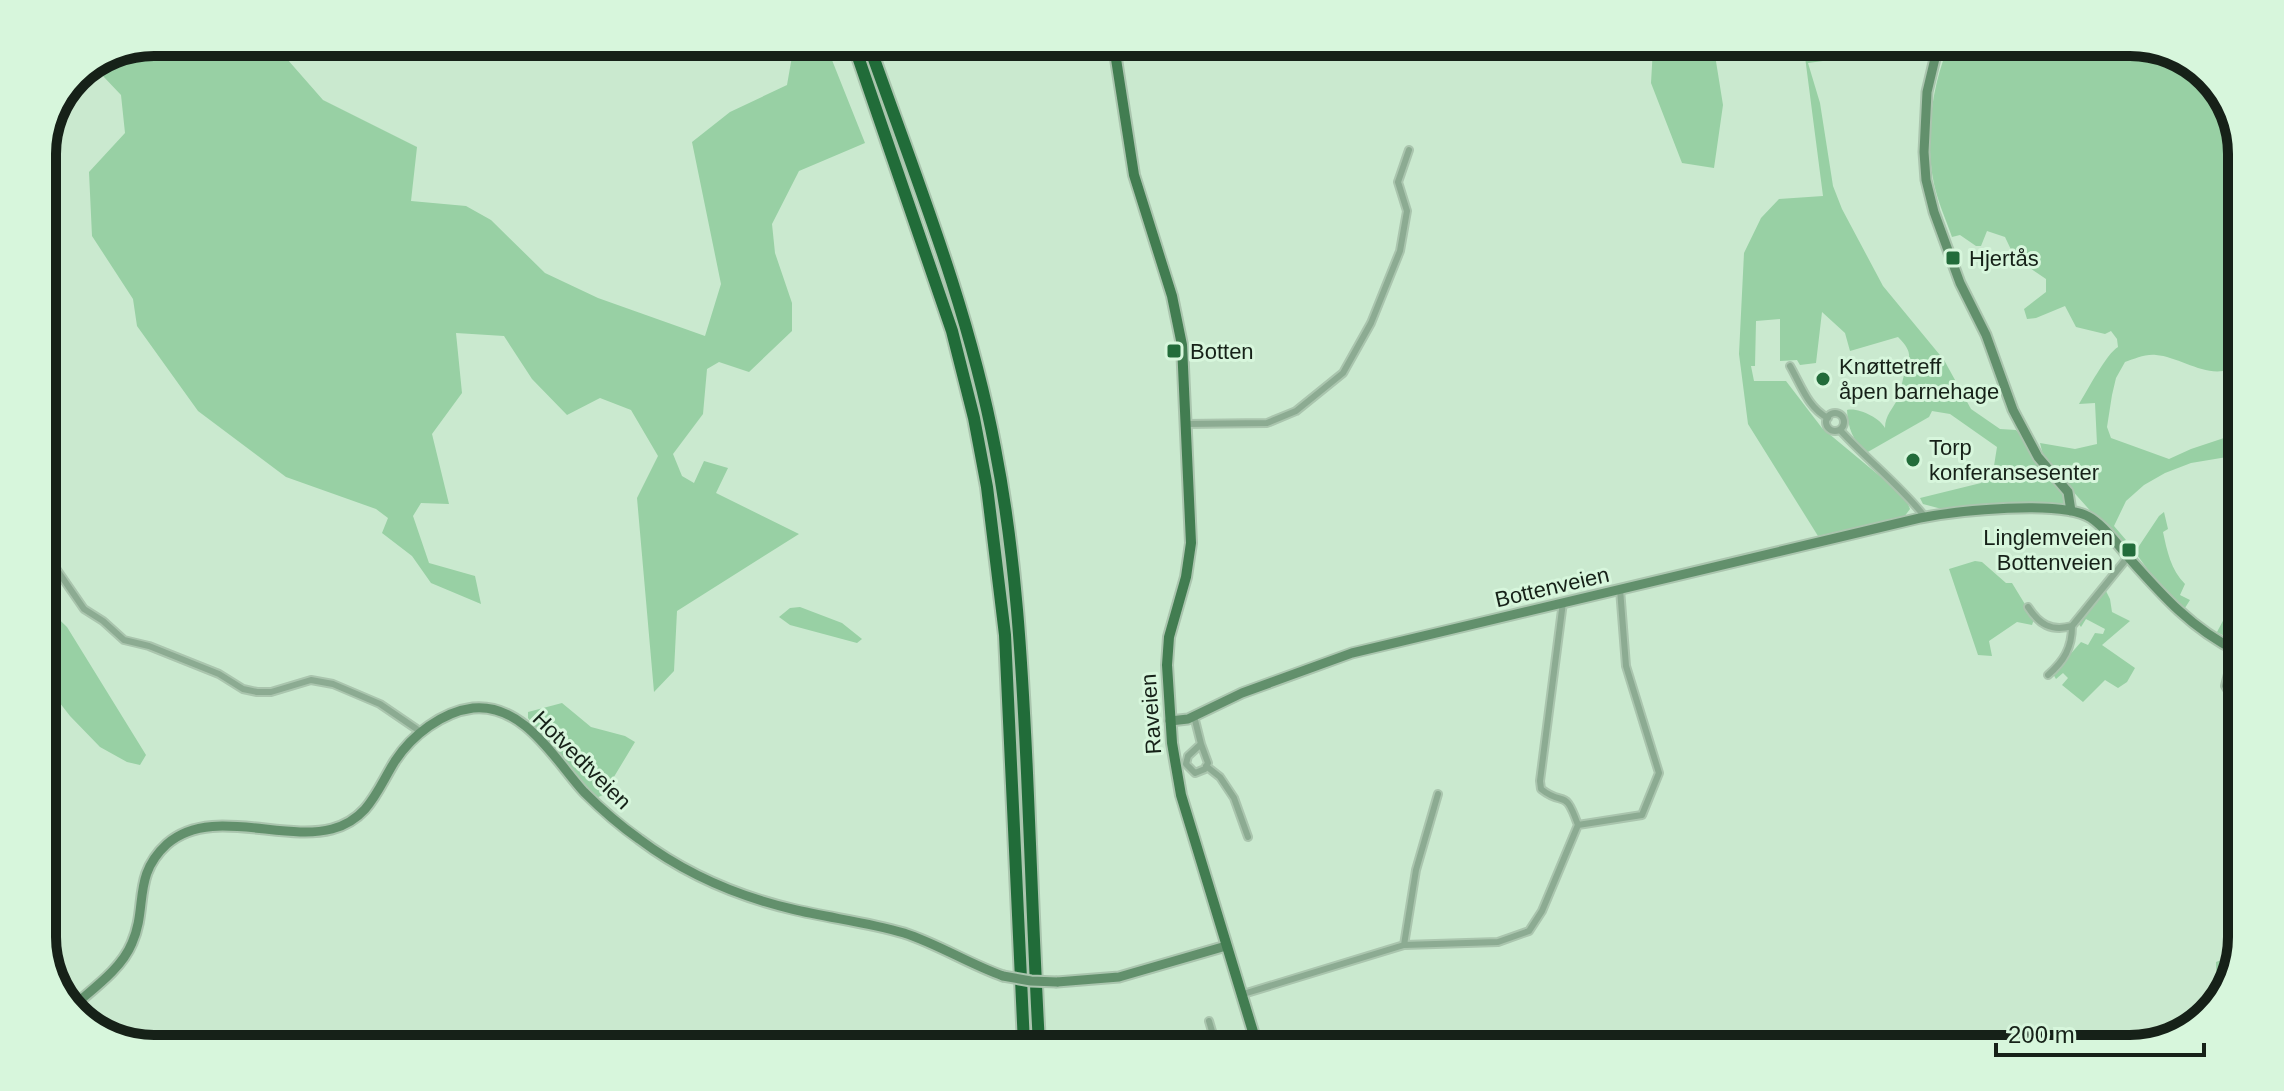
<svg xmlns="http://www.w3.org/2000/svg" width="2284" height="1091" font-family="Helvetica,sans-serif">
	<rect width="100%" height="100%" fill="#cae9cf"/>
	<path fill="#98d0a4" d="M154,42l119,1 50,57 94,47 -6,54 55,5 25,14 54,53 53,25 107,38 16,-52 -29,-142 38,-30 57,-27 7,-40h32l39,98 -66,28 -27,53 3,29 17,50v28l-43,41 -30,-10 -12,7 -4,45 -30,40 9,22 12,7 10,-22 24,7 -12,25 83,41 -122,77 -3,60 -20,21 -17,-194 21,-42 -27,-46 -31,-12 -33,17 -35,-36 -28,-43 -48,-3 6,60 -30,41 17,70 -28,-1 -8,13 16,47 46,13 6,28 -50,-21 -19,-27 -30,-23 6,-15 -12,-9 -90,-32 -88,-66 -61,-85 -4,-27 -41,-63 -3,-64 36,-39 -4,-38 -19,-20 -18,6 -12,23 -11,2 14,-32z
		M1653,48l61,1 9,56 -9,63 -32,-5 -31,-80z
		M1804,49l100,1 -96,13 12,40 13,83 9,23 41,77 61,74 27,49 29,20 16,1 49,58 5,22 -117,2 -30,-8 -3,-6 61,-15 12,-11 4,-25 -47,-33 -18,-3 -3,6 -63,36c-13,-13 -18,-24 -19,-43 11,-3 33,8 38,18 0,-13 8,-19 13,-30 4,-7 3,-11 5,-19 5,-20 13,-24 -5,-42l-48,14 -5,-18 -23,-21 -6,51 -16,2 -3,-5 -17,1v-42l-24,2 -1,45h-4l3,15h32l36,47 83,69 5,12 -6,8 -86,19 -70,-112 -9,-70 5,-101 17,-35 18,-19 44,-3z
		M1947,50l226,1 50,40 19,56 -2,215c-24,24 -57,-5 -84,-7 -12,-1 -21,4 -31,7l-9,16 -4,17 -5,32 4,11 58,21 22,-10 48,-16v22l-48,8 -26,10 -21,12 -18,16 -12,25 12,14 -6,4 -76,-85 -4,-16 35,6 22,-5 -2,-41 -16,1c8,-13 28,-51 39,-57l-1,-8 -6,-8 -6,3 -29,-7 -11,-21 -29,12 -9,1 -3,-10 22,-17v-13l-31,-21 -10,-21 -18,-6 -6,15h-5l-16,-11 -8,2c-6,-17 -14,-35 -18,-53 -9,-43 -3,-94 13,-134z
		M2164,512l4,17 -5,3c4,19 8,38 22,52l-5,11 10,5 -7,11 -25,-27 -23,-32 24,-36z
		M1975,561l7,1 24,21h6l22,36 -2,6 -15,-3 -28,19 3,15 -14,-1 -29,-86z
		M2105,589l5,10 2,13 18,9 -28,24 33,23 -8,14 -9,6 -13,-8 -22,22 -21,-17 6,-7 -5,-5 -7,6 -3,-5 28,-32 7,3 7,-12 8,1 2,-5 -19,-10 -5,8 -4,-5z
		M2233,602l4,2v39l-20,-11z
		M42,603l25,24 79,128 -6,10 -13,-3 -27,-15 -30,-31 -28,-36z
		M800,607l42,16 20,16 -5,4 -67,-18 -11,-8 11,-9z
		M562,703l29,24 34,9 10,6 -32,53 -7,3 -68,-80v-6z
		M2234,955l-1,25 -16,20 -1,-38z"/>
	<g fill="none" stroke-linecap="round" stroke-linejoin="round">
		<defs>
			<path id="street" d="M1790,366c11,19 18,42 38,52
				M1826 422a9 9 0 1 1 18 0a9 9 0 1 1-18 0Z
				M1185,424l82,-1 29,-12 47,-38 28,-50 29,-72 7,-40 -9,-29 11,-32
				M1840,430c27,30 60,55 85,87
				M42,562l8,1 5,4 29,42 19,12 21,19 25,6 70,28 24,15 14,3h14l40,-12 22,4 47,20 41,28
				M1563,602l-23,179 1,8c24,19 23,-3 37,36
				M2028,607c11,17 23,25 44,19
				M2072,626l56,-69
				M2234,650l-9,36 11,18
				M2048,675c16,-14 24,-27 24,-49
				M1194,716l7,28 -13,12 -2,8 9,9 10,-4 3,-6 -7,-19
				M1206,766l14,11 14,21 14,39
				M1404,945l12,-75 22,-76
				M1240,995l164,-50 94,-3 31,-11 13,-20 36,-86 64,-10 17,-42 -33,-107 -6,-77
				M1209,1021l7,24"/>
			<path id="secondary" d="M1937,50l-10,42 -3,60 2,28 8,32 26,71 26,52 27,75 25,47 30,35 3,19
				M1170,721l18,-2 54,-26 110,-40 568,-135c36,-7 141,-19 171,0 15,10 27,27 39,41 32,36 62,70 107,92
				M1057,982l62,-5 107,-31
				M70,1009c21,-19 51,-39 62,-66 16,-36 0,-67 35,-99 43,-38 115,-2 165,-15 37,-10 45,-39 63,-68 17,-26 47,-49 78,-53 51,-5 82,52 111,84 17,17 35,33 55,47 45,34 98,57 153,70 37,9 75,13 112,24 34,11 65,31 99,43"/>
			<path id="primary" d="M1114,46l20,129 38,121 10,49 9,198 -5,34 -17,60 -2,28 5,78 9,52 76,250"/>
			<path id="highway" d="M854,45l98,286 22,87 13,69 18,148 19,409
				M869,45c47,133 100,264 126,403 21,107 27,216 32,325 4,90 7,181 12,271"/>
		</defs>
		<use href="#street" stroke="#aac5ae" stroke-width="10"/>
		<use href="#secondary" stroke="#aac5ae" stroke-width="13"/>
		<use href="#primary" stroke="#aac5ae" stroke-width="14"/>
		<use href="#highway" stroke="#aac5ae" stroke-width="16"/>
		<use href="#street" stroke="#8cab92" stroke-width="6"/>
		<use href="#secondary" stroke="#62906c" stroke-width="9"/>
		<use href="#primary" stroke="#427d51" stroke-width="10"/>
		<use href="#highway" stroke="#216c39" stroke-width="12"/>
		<defs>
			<path id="secondary-bridge" d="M1003,976l28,5 26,1"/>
		</defs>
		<use href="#secondary-bridge" stroke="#aac5ae" stroke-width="13" stroke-linecap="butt"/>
		<use href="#secondary-bridge" stroke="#62906c" stroke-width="9"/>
	</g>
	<g fill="#226c3a" stroke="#d7f6dc" stroke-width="3">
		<rect x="1945" y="250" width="16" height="16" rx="4"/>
		<rect x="1166" y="343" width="16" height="16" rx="4"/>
		<circle cx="1823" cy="379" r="8"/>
		<circle cx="1913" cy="460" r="8"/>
		<rect x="2121" y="542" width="16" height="16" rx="4"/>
	</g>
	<g text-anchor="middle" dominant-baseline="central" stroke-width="6" stroke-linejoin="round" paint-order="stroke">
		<g font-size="22" fill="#162118" stroke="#d7f6dc" text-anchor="start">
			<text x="1969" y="258">Hjertås</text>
			<text x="1190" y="351">Botten</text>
			<text x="1839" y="366">Knøttetreff<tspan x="1839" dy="25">åpen barnehage</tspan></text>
			<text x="1929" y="447">Torp<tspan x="1929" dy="25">konferansesenter</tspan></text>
			<text x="2113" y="537" text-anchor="end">Linglemveien<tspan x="2113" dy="25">Bottenveien</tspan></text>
		</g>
		<g font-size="22" fill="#162118" stroke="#d7f6dc">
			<text transform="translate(1552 587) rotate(-13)">Bottenveien</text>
			<text transform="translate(1151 714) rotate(-94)">Raveien</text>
			<text transform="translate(582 760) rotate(45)">Hotvedtveien</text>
		</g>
	</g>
	<path d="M0 0H2284V1091H0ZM154 56H2130A98 98 0 0 1 2228 154V937A98 98 0 0 1 2130 1035H154A98 98 0 0 1 56 937V154A98 98 0 0 1 154 56Z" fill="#d7f6dc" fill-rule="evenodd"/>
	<path fill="none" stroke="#162118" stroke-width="10" d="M154 56H2130A98 98 0 0 1 2228 154V937A98 98 0 0 1 2130 1035H154A98 98 0 0 1 56 937V154A98 98 0 0 1 154 56Z"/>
	<path d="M1996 1043v12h208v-12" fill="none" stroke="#162118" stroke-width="4"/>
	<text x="2008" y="1043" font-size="24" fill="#162118" stroke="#d7f6dc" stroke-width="6" paint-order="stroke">200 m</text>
</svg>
